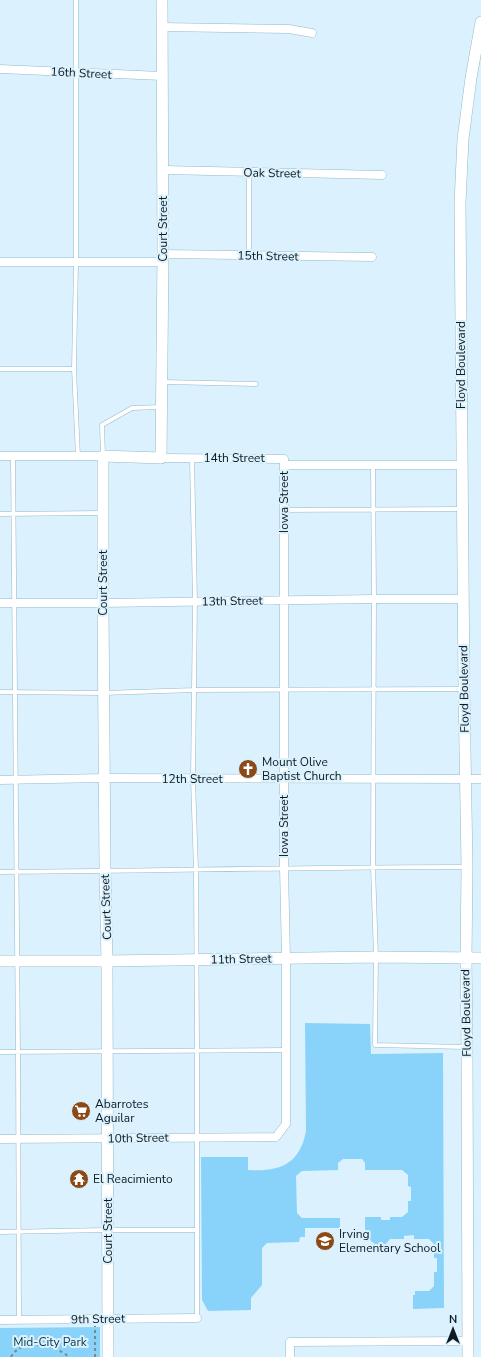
<svg xmlns="http://www.w3.org/2000/svg" width="481" height="1357" font-family="'Nunito Sans',sans-serif">
	<rect width="100%" height="100%" fill="#dbf2fe"/>
	<path fill="#89d3fa" d="M305,1023l65,1 1,30 72,-1 1,255 -31,1v-14h2v-4h14l5,-5v-14h3v-14h-3v-14l-5,-5h-15v-4l-10,1v3h-14l-5,6h-9l-6,-5v-9h-5v-14h16v3h9v-3h12l6,-5v-11h3v-14l-3,-1v-11l-6,-5h-37v-7l-3,-4h-19l-5,4v7l-36,1 -6,5 1,37 5,5h38v10h-35v9h-5l-1,5 -32,1 -5,5v37l-11,13v12l-43,1 -6,-11 -1,-143h47v13c32,2 52,-6 58,-39z
		M100,1327v30h-100v-29z"/>
	<g fill="none" stroke-linecap="round" stroke-linejoin="round">
		<defs>
			<path id="lane" d="M76,0v262l-2,107 4,87
				M249,172v84
				M0,369h74
				M163,382l93,2
				M13,456l5,596 1,268
				M103,456l-1,-31 30,-17 28,-1
				M192,459l3,142 -2,178 3,91 1,180v268
				M373,464l1,135 -1,268 3,90 -1,88 90,2
				M284,510l177,-1
				M0,514l102,-1
				M0,692l103,1 92,-3 269,-1
				M0,872c156,-1 311,-5 467,-5
				M0,1052l286,-2
				M0,1232l107,-2h90"/>
			<path id="street" d="M162,27l127,2 23,4
				M0,69l162,7
				M163,170l219,5
				M163,254l209,3
				M0,262h163
				M0,456h103
				M161,458l123,1v6h178
				M0,603h103l271,-4h89
				M0,780l104,-2 377,1
				M0,1139l276,-2 10,-13v-166l-2,-90v-403
				M0,1320l197,-2
				M290,1357v-15l178,-1"/>
			<path id="secondary" d="M0,961h107l269,-4 105,1
				M108,1357l-1,-396 -2,-90 -2,-268v-147l58,2 2,-204 -1,-254
				M468,1357l-1,-310 -1,-88 1,-92 -3,-178 -4,-486 3,-64 8,-61 10,-56"/>
		</defs>
		<use href="#lane" stroke="#94b8cc" stroke-width="5"/>
		<use href="#street" stroke="#94b8cc" stroke-width="9"/>
		<use href="#secondary" stroke="#94b8cc" stroke-width="12"/>
		<path stroke="#778a94" stroke-width="2" stroke-dasharray="3 3" stroke-linecap="butt" d="M30,1337l1,7
			M11,1357c11,-20 43,-13 58,0
			M95,1357v-31"/>
		<use href="#lane" stroke="#fff" stroke-width="4"/>
		<use href="#street" stroke="#fff" stroke-width="8"/>
		<use href="#secondary" stroke="#fff" stroke-width="11"/>
	</g>
	<defs>
		<symbol id="church-disc" viewBox="-11 -11 22 22"><circle r="9.5" fill="#8b4918" stroke="#dbf2fe"/><path d="M-1.2-6h2.4v3.5h3.3v2.4h-3.3V6h-2.4V-.1h-3.3v-2.4h3.3Z" fill="#fff"/></symbol>
		<symbol id="supermarket-disc" viewBox="-11 -11 22 22"><circle r="9.5" fill="#8b4918" stroke="#dbf2fe"/><path d="M-6-5.5h2.5l.6 2H6L4.5 2H-2.5L-4.4-4H-6ZM-1.5 3.2a1.3 1.3 0 1 0 .1 0ZM3 3.2a1.3 1.3 0 1 0 .1 0Z" fill="#fff"/></symbol>
		<symbol id="temple-disc" viewBox="-11 -11 22 22"><circle r="9.5" fill="#8b4918" stroke="#dbf2fe"/><path d="M0-6L5-2H3V0L6.5 2.5H4V6H1.5V3h-3V6H-4V2.5H-6.5L-3 0V-2H-5Z" fill="#fff"/></symbol>
		<symbol id="school-disc" viewBox="-11 -11 22 22"><circle r="9.5" fill="#8b4918" stroke="#dbf2fe"/><path d="M0-5L7-2L0 1L-7-2ZM-4 1L0 2.5L4 1V4Q0 6-4 4Z" fill="#fff"/></symbol>
	</defs>
	<g fill-rule="evenodd">
		<use href="#church-disc" x="237" y="758" width="22" height="22"/>
		<use href="#supermarket-disc" x="70" y="1100" width="22" height="22"/>
		<use href="#temple-disc" x="68" y="1168" width="22" height="22"/>
		<use href="#school-disc" x="314" y="1230" width="22" height="22"/>
	</g>
	<g text-anchor="middle" dominant-baseline="central" stroke-width="4" stroke-linejoin="round" paint-order="stroke">
		<g font-size="12" fill="#0d1b22" stroke="#dbf2fe">
			<text transform="translate(81 73) rotate(3)">16th Street</text>
			<text transform="translate(272 173) rotate(1)">Oak Street</text>
			<text transform="translate(163 229) rotate(-90)">Court Street</text>
			<text transform="translate(268 256) rotate(1)">15th Street</text>
			<text transform="translate(461 365) rotate(-90)">Floyd Boulevard</text>
			<text x="234" y="458">14th Street</text>
			<text transform="translate(284 502) rotate(-90)">Iowa Street</text>
			<text transform="translate(103 583) rotate(-90)">Court Street</text>
			<text transform="translate(232 601) rotate(-1)">13th Street</text>
			<text transform="translate(464 689) rotate(-91)">Floyd Boulevard</text>
			<text x="192" y="779">12th Street</text>
			<text transform="translate(284 826) rotate(-90)">Iowa Street</text>
			<text transform="translate(106 907) rotate(-92)">Court Street</text>
			<text transform="translate(241 959) rotate(-1)">11th Street</text>
			<text transform="translate(466 1013) rotate(-91)">Floyd Boulevard</text>
			<text transform="translate(138 1138) rotate(-1)">10th Street</text>
			<text transform="translate(108 1231) rotate(-90)">Court Street</text>
			<text transform="translate(98 1319) rotate(-1)">9th Street</text>
		</g>
		<g font-size="12" fill="#0d1b22" stroke="#dbf2fe" text-anchor="start">
			<text x="262" y="762">Mount Olive<tspan x="262" dy="14">Baptist Church</tspan></text>
			<text x="95" y="1104">Abarrotes<tspan x="95" dy="14">Aguilar</tspan></text>
			<text x="93" y="1179">El Reacimiento</text>
			<text x="339" y="1234">Irving<tspan x="339" dy="14">Elementary School</tspan></text>
		</g>
		<g font-size="12" fill="#0a374b" stroke="#dbf2fe">
			<text x="50" y="1342">Mid-City Park</text>
		</g>
	</g>
	<g transform="translate(453 1329)" stroke="#dbf2fe" stroke-width="3" paint-order="stroke">
	<path d="M0-3L7 15L0 10L-7 15Z" fill="#0d1b22"/>
	<text y="-6" font-size="11" font-weight="bold" text-anchor="middle" fill="#0d1b22">N</text>
	</g>
</svg>
